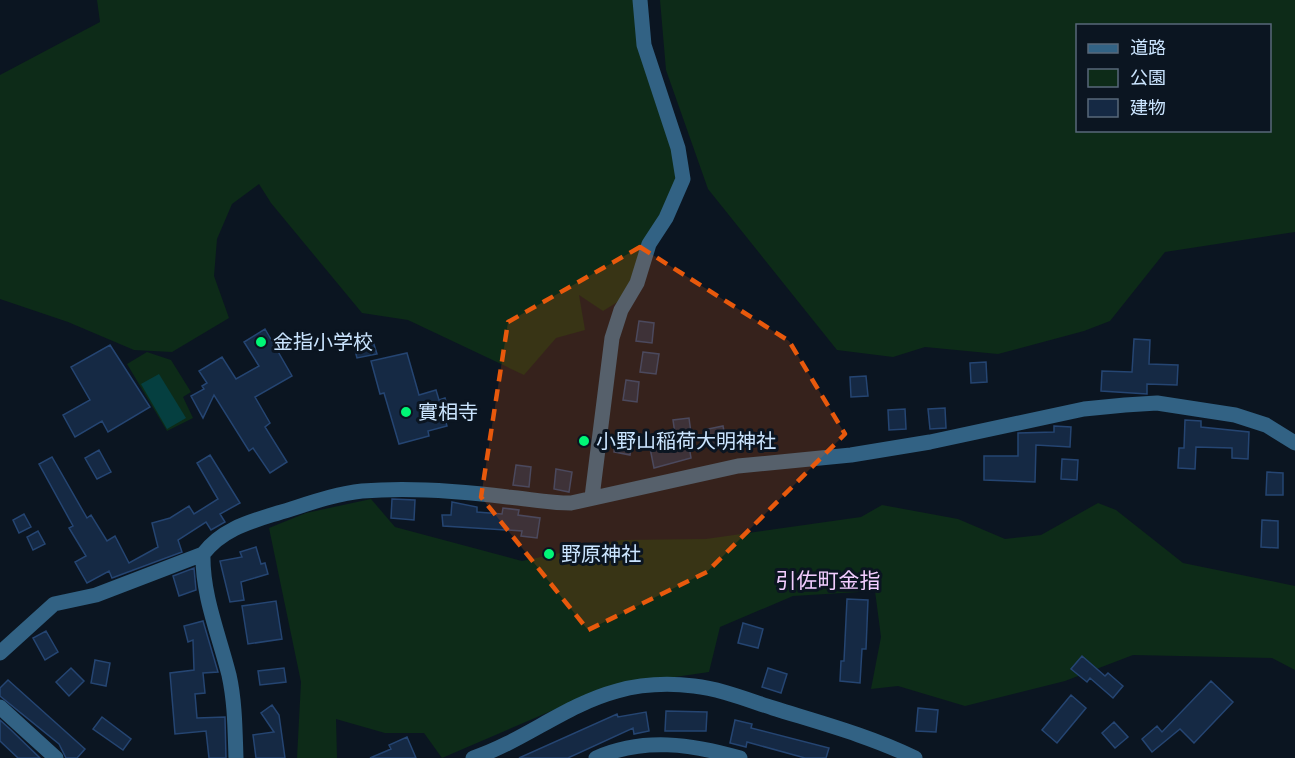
<svg xmlns="http://www.w3.org/2000/svg" width="1295" height="758" font-family="'Fira Sans','Noto Sans JP',sans-serif">
	<rect width="100%" height="100%" fill="#0b1521"/>
	<path fill="#0d2b18" fill-rule="evenodd" d="M97,0h545l-1,20 42,159 -59,119 -21,13 -24,-16 6,35 -29,8 -32,37 -116,-55 -46,-7 -91,-110 -12,-19 -27,20 -15,35 -3,37 15,42 -57,34 -38,-2 -66,-28 -68,-23v-224l100,-53z
		M660,0h635v232l-130,20 -55,69 -26,10 -86,23 -73,-7 -32,10 -56,-7 -129,-161 -42,-119zM1078,26h192v104h-192z
		M147,352l24,8 20,32 -8,5 10,21 -26,13 -40,-67z
		M371,499l24,28 127,34 99,-21 85,-1 155,-22 21,-12 76,14 47,20 36,-4 57,-32 18,7 67,53 112,23v84l-23,-12 -139,-3 -68,26 -100,25 -67,-20 -27,3 10,-52 -6,-46 -82,5 -73,31 -11,45 -102,15 -165,71 -18,-25h-39l-49,-14 1,39h-40l4,-76 -32,-154 37,-15z"/>
	<path fill="#053f40" d="M159,374l27,44 -19,11 -26,-45z"/>
	<path fill="#152944" stroke="#254572" stroke-width="1.5" d="M639,321l15,2 -2,20 -16,-2z
		M265,329l27,47 -37,21 15,26 -5,4 22,35 -17,11 -17,-25 -4,3 -35,-56 -11,23 -12,-22 13,-7 -2,-3 5,-3 -8,-12 23,-14 14,22 23,-13 -15,-24z
		M371,335l6,19 -20,4 -5,-19z
		M1134,339l16,1 -1,24 29,1 -1,20 -30,-1v10l-46,-3 1,-20 30,1z
		M110,345l40,62 -42,25 -6,-11 -27,16 -12,-22 27,-15 -19,-33z
		M643,352l16,2 -3,20 -16,-2z
		M407,353l12,42 17,-5 3,10 6,-2 5,17 -6,1 3,10 -19,5 1,5 -30,8 -15,-51 -4,1 -9,-33z
		M986,362l1,20 -16,1 -1,-20z
		M866,376l2,20 -17,1 -1,-20z
		M626,380l13,2 -2,20 -14,-2z
		M945,408l1,20 -16,1 -2,-20z
		M905,409l1,20 -17,1 -1,-20z
		M689,418l2,15 -4,1 4,24 -37,10 -4,-20 22,-4 4,-3 -3,-21z
		M1185,420l16,1v6l48,5 -1,27 -16,-1v-10l-36,-1 -1,22 -17,-1 1,-20h5z
		M723,426l4,20 -16,3 -3,-20z
		M1054,426l17,1 -1,20 -34,-2 -1,37 -51,-2v-24h34v-23l36,-1z
		M617,432l16,2 -3,21 -16,-3z
		M99,450l12,22 -14,7 -12,-21z
		M210,455l30,48 -20,11 5,8 -14,8 -5,-8 -28,18 4,12 -70,26 -3,-7 -22,12 -12,-21 11,-6 -17,-28 4,-2 -34,-62 13,-7 35,61 4,-3 16,26 8,-5 14,27 29,-16 -6,-24 18,-5 19,-12 5,8 24,-15 -21,-36z
		M1062,459l16,1 -1,20 -16,-1z
		M516,465l15,2 -2,20 -16,-2z
		M556,469l16,3 -3,20 -15,-3z
		M1267,472l16,1v22h-17z
		M392,499l23,1 -1,20 -23,-2z
		M452,502l25,5v5l25,2 1,-6 16,2 -1,5 22,3 -3,20 -16,-2 1,-5 -79,-5 -1,-11h9z
		M24,514l7,13 -12,6 -6,-13z
		M1262,520l16,1v27l-17,-1z
		M38,531l7,13 -12,6 -6,-13z
		M256,547l5,17 4,-1 3,11 -27,8 3,18 -14,2 -10,-41 22,-4 -2,-5z
		M194,568l2,22 -17,6 -6,-20z
		M847,599l21,1 -2,49h-4l-2,34 -20,-2 1,-20h3z
		M276,601l6,38 -34,5 -6,-38z
		M203,621l15,51 -15,1 2,20 -10,1 2,24 28,-1 1,41h-17l-3,-27 -31,3 -5,-61 24,-3 -1,-30 -5,2 -4,-16z
		M743,623l20,6 -5,19 -20,-5z
		M46,631l12,21 -13,8 -12,-22z
		M1082,656l23,20 3,-3 15,13 -10,12 -23,-20 -3,4 -16,-13z
		M95,660l15,3 -4,23 -15,-3z
		M71,668l13,13 -15,15 -13,-14z
		M284,668l2,14 -26,3 -2,-14z
		M768,668l19,6 -6,19 -19,-6z
		M8,680l77,69 -8,9h-11l-7,-14 -59,-48v-8z
		M1211,681l22,21 -39,41 -14,-14 -28,23 -10,-13 15,-13 5,6z
		M1071,695l15,13 -29,35 -15,-13z
		M272,705l7,10 6,43h-29l-3,-23 21,-3 -13,-19z
		M918,708l20,2 -2,22 -20,-1z
		M666,711l41,1 -1,19h-41z
		M646,712l3,19 -15,3 -1,-6 -65,30h-49l98,-44 1,3z
		M102,717l29,22 -8,11 -30,-21z
		M0,720l10,9 30,29h-22l-18,-17z
		M735,720l17,4 -1,4 78,20 -3,10h-21l-58,-16 -1,5 -16,-4z
		M1114,722l14,15 -13,11 -13,-15z
		M407,737l9,21h-46l21,-9 -2,-4z"/>
	<g fill="none" stroke-linecap="round" stroke-linejoin="round">
		<path stroke="#326284" stroke-width="15" d="M592,497l20,-159 9,-28 16,-27 12,-39 17,-26 17,-39 -5,-31 -34,-103 -4,-45
			M0,653l54,-49 42,-9 107,-41
			M0,707l56,51
			M236,758c-1,-28 -1,-56 -7,-83 -10,-40 -27,-80 -26,-121 19,-25 46,-32 75,-41 27,-8 55,-19 84,-22 47,-4 99,0 146,6 22,2 41,6 63,6l167,-37 113,-11 79,-13 154,-33 41,-4 32,-2 78,12 31,10 29,18
			M473,758c51,-17 92,-53 144,-67 25,-7 52,-8 77,-5 27,3 54,14 79,22 48,15 97,28 142,50
			M596,758c47,-21 96,-14 144,0"/>
	</g>
	<path fill="#e8590c" fill-opacity="0.2" stroke="#e8590c" stroke-width="4.5" stroke-dasharray="12 8" stroke-linejoin="round" d="M640,247l149,94 56,93 -138,138 -119,58 -107,-133 27,-175z"/>
	<g fill="#00f676" stroke="#0b1521" stroke-width="2">
		<circle cx="261" cy="342" r="6"/>
		<circle cx="406" cy="412" r="6"/>
		<circle cx="584" cy="441" r="6"/>
		<circle cx="549" cy="554" r="6"/>
	</g>
	<g text-anchor="middle" dominant-baseline="central" stroke-width="6" stroke-linejoin="round" paint-order="stroke">
		<g font-size="20" fill="#cbe5ff" stroke="#0b1521" text-anchor="start">
			<text x="273" y="342">金指小学校</text>
			<text x="418" y="412">實相寺</text>
			<text x="596" y="441">小野山稲荷大明神社</text>
			<text x="561" y="554">野原神社</text>
		</g>
		<g font-size="21" fill="#f2cdff" stroke="#0b1521">
			<text x="828" y="581">引佐町金指</text>
		</g>
	</g>
	<rect x="1076" y="24" width="195" height="108" fill="#0b1521" stroke="#58687a" stroke-width="1.5"/>
	<rect x="1088" y="44" width="30" height="9" fill="#326284" stroke="#58687a" stroke-width="1.5"/>
	<text x="1130" y="54" font-size="18" fill="#cbe5ff">道路</text>
	<rect x="1088" y="69" width="30" height="18" fill="#0d2b18" stroke="#58687a" stroke-width="1.5"/>
	<text x="1130" y="84" font-size="18" fill="#cbe5ff">公園</text>
	<rect x="1088" y="99" width="30" height="18" fill="#152944" stroke="#58687a" stroke-width="1.5"/>
	<text x="1130" y="114" font-size="18" fill="#cbe5ff">建物</text>
</svg>
